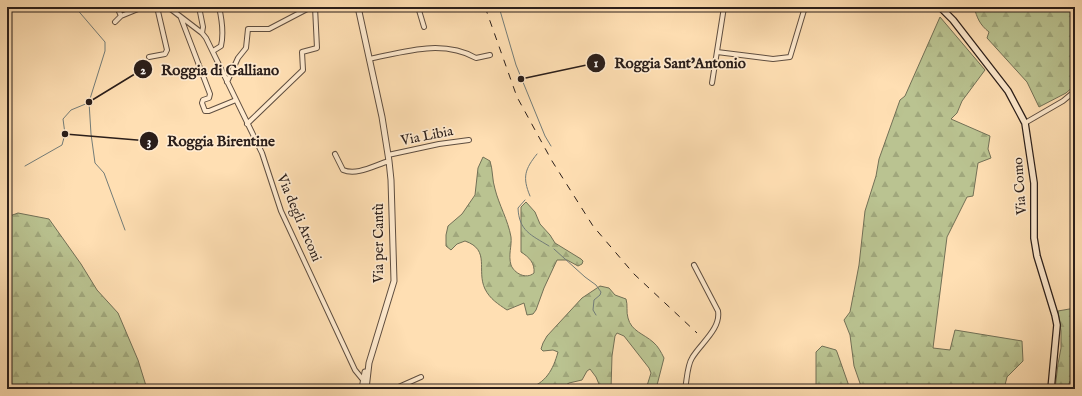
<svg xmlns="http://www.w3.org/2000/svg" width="1082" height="396" font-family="'IM FELL English',serif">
	<defs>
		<pattern id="forest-firs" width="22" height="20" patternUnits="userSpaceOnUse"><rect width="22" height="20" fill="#bac391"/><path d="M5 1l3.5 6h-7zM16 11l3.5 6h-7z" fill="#a0a77c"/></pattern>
	</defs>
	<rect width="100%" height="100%" fill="#ffdfb3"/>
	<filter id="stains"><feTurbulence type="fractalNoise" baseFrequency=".005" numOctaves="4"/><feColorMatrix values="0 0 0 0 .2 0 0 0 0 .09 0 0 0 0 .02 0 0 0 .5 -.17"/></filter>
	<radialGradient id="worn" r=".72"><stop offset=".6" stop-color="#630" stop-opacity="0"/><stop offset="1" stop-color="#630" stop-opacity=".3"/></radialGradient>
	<path fill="url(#forest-firs)" stroke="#727056" d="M974,7h101v78l-9,8 -27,14 -12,-25 -40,-44 2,-6c-9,-7 -12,-14 -15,-25z
		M940,17l45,53 -23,31 -5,12 -6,6 39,17 -2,13 3,9 -13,5 -5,33 -6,1 -20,40 -14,111 17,2 5,-20 67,11 1,20 -16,16 -3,12h-142l-8,-23 -4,-31 -6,-15 6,-8 9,-47 6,-54 11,-35 3,-17 21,-59 5,-4z
		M483,157l7,4c3,9 2,19 5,28 4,16 13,31 16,48 1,9 -3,18 0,28 3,8 15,15 23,8 1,-10 -5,-16 -13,-21v-45l5,-5 9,10 5,12 10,11 5,8 26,16 2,2 -1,3 -4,2 -11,-6h-10l-13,28 -8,22 -3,4 -6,1 -3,-12 -17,7c-9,-6 -17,-11 -22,-21 -9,-19 6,-39 -20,-48l-8,3 -6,6 -5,-4v-11l2,-9 14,-12 13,-19 3,-27z
		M18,213l31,6 32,45 16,26 21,23 20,47 9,29h-140v-172z
		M600,286l9,2 6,7 11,4c2,6 0,13 2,19 3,13 16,16 25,24 5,4 8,10 11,16l-8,31h-10l5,-16 -2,-5 -25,-32 -7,-3 -2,3 -3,20 -1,33h-10l-5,-12 -6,-8 -3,2 -5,9 -13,3 -9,6h-33c19,-6 26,-19 31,-37l-5,-2 -10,1 -2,-2 2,-6 4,-7 35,-38z
		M1075,308v69l-5,4 -3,8h-12l3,-25 3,-16v-17l-3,-20z
		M822,346l14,4 1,2 13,37h-34v-37z"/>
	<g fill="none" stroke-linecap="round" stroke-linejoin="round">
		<path stroke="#737c78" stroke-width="1" d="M75,7l30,35v9l-16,51 2,32 4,29 9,10 21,57
			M499,7l17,58 29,71 6,10
			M25,166l37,-21 3,-11 -2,-15 8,-9 17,-7
			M530,196c-8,-19 -5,-27 7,-42
			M525,200l-7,8c1,23 13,27 31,38
			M554,249l31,28 11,8 5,7 -1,3 -6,5 -1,10 3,5"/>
		<defs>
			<path id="minor" d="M117,7l4,9 22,-9
				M168,7l34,26 4,5 56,115 19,58 74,159 9,11
				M199,7l4,20 -1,6
				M418,7l6,20
				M199,9l8,-2
				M181,18l29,76 -1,4 -6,2 -1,3 3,8h4l27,-11
				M115,22l6,-6
				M213,51l8,-5c3,-13 1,-26 -2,-39
				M717,52l56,7 17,-2 15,-50
				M149,57l16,-3 2,-4 -10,-43
				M369,59c35,-7 73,-20 107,-1l14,-3
				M227,82l11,-24 8,-10 2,-19h21l42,-22
				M712,83l12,-76
				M1025,123l38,-22 12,-10
				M247,124l56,-54 -1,-18 15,-4 -2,-41
				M335,154l8,16c14,6 32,-5 46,-9
				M388,155l51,-11 30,-4
				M394,389l27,-12
				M685,389c2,-9 2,-23 7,-31 8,-14 29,-29 26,-47l-24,-46"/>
			<path id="tertiary" d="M358,7l24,110 7,44 2,19 3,101 -25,82 -3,26
				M362,389l3,-17"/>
			<path id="secondary" d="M940,7l13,13 55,71 17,32 9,60v55l3,18 18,59 2,10 -6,64"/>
		</defs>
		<use href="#minor" stroke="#5f4e40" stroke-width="6"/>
		<use href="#tertiary" stroke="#5f4e40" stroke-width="7"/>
		<use href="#secondary" stroke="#2a1e1a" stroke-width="8"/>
		<use href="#minor" stroke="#ffeace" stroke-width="4"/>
		<use href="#tertiary" stroke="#ffeace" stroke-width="5"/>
		<use href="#secondary" stroke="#ffeace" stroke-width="5.5"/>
		<path stroke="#2a1e1a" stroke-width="1" stroke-dasharray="7 7" stroke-linecap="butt" d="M485,7l32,90 35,64 41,65 41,48 63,59"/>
	</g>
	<g text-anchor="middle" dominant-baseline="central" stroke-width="3.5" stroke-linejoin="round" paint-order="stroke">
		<g font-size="14" fill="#2a1e1a" stroke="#ffeace">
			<text transform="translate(427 136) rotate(-11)">Via Libia</text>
			<text transform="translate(1020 186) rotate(-94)">Via Como</text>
			<text transform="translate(299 218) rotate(67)">Via degli Arconi</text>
			<text transform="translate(379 243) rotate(-90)">Via per Cantù</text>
		</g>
	</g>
	<path fill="none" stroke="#2a1e1a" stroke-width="1.5" d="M521 79L596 63M89 102L143 69M65 134L149 141"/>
	<g fill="#2a1e1a" stroke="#ffeace" stroke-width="1.5">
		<circle cx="521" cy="79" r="4"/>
		<circle cx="89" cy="102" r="4"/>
		<circle cx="65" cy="134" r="4"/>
		<circle cx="596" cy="63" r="10"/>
		<circle cx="143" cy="69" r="10"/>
		<circle cx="149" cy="141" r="10"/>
	</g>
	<g font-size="12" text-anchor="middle" font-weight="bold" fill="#fff">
		<text x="596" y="67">1</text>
		<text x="143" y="74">2</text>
		<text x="149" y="145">3</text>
	</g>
	<g font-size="15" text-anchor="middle" font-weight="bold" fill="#2a1e1a" stroke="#ffeace" stroke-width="3.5" stroke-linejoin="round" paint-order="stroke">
		<text x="680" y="68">Roggia Sant'Antonio</text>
		<text x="220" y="75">Roggia di Galliano</text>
		<text x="221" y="146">Roggia Birentine</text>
	</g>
	<rect width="1082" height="396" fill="none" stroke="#ffdfb3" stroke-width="24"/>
	<rect x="8" y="8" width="1066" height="380" fill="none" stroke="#2a1e1a" stroke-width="2"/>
	<rect x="12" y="12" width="1058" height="372" fill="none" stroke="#2a1e1a"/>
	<rect width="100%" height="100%" filter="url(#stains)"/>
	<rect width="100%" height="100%" fill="url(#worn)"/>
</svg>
